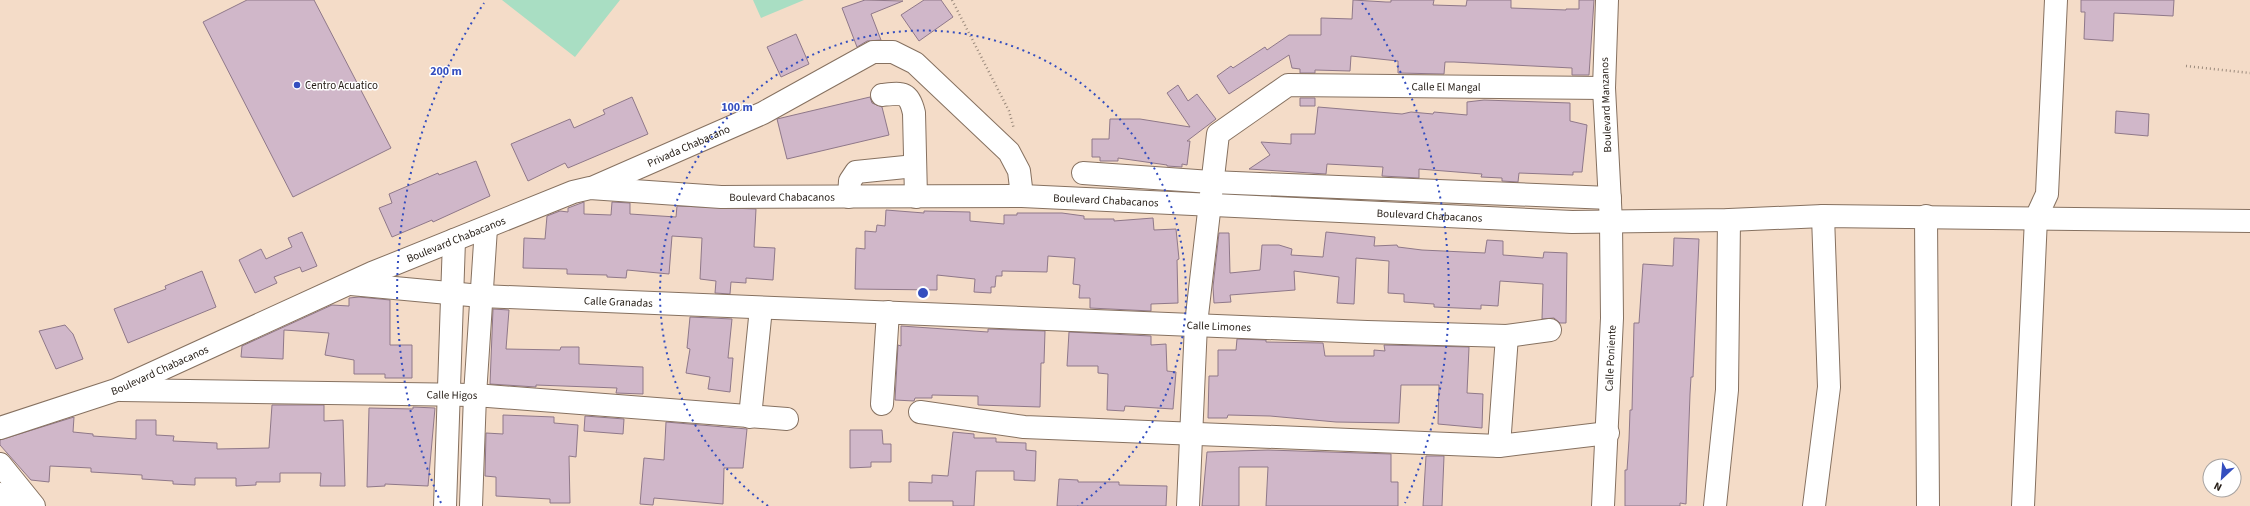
<svg xmlns="http://www.w3.org/2000/svg" width="2250" height="506" font-family="'Source Sans 3',sans-serif">
	<rect width="100%" height="100%" fill="#f4dcc8"/>
	<path fill="#a9dec3" d="M502,0h118l-45,57z
		M753,0h51l-43,18z"/>
	<path fill="#d0b7c9" stroke="#8f7889" d="M247,0h67l77,148 -98,49 -90,-175z
		M865,0l38,1 -32,13 10,26 -14,1 -10,6 -15,-39z
		M924,0h17l12,17 -34,24 -18,-26z
		M1353,0l33,2h5v-2h43l-1,5 33,1 1,-6h44v8l55,2v-1h13v-9h15l-5,75h-17v-7l-118,-6h-9l-1,12 -46,-1v-12l-47,-5 -1,15 -35,-1v3h-15v-4l-8,-1 -3,-13 -60,39 -12,-18 14,-10 2,2 32,-21 2,3 22,-15h32v-17l31,1z
		M2081,0h93l-1,16 -59,-3 -1,28 -29,-2 1,-27h-4z
		M796,34l13,30 -28,13 -14,-30z
		M1178,85l10,16 9,-7 19,25 -29,22h3l-3,24 -5,-1v3l-15,-1v-1l-49,-7v3h-18v-4h-8v-18h17l1,-20h30l50,8 -23,-34z
		M632,97l16,37 -80,34 -3,-5 -37,18 -17,-37 59,-25 4,9 31,-14 -2,-4z
		M870,97l2,6 10,4 7,28 -102,24 -10,-40z
		M1300,98h15v8h-15z
		M1484,100l86,3v18l17,4 -5,47h-9v3l-54,-2 -1,9 -16,-1v-3l-21,-1 1,-3 -63,-5v9l-37,-2 1,-9 -56,-3 -1,10 -77,-5 21,-14 -9,-13 30,2v-10h24l3,-27 84,7 9,-2 22,2 1,-2 33,3v-13z
		M2116,111l33,3 -1,22 -33,-3z
		M476,161l14,35 -57,26 -1,-2 -40,17 -13,-29 13,-5 -3,-9 49,-21 1,2z
		M584,202v12l27,1 1,-13 18,1v11l46,3 1,-11 79,3 -2,38 21,1 -2,32 -27,-2v5l-15,-1 -1,12 -15,-1 1,-12 -16,-2 2,-41 -30,-2 -3,38 -42,-4 -1,8 -19,-1v-2l-40,-1v-5l-44,-1 1,-30 21,1 2,-23 13,-5 8,1v-4z
		M886,210l38,3v-2l46,1v9l34,3v-9h13v-2h45l22,3v3h30v2l39,-3 1,12 22,-1 3,30 -2,1 1,43 -27,1v7l-61,-3v-10h-11l1,-13 -7,-1 2,-26 -27,-2 -1,16 -45,-1v5h-6l-1,11h-4v6l-17,-1 1,-13 -38,-4v15l-82,-1 1,-41 9,1v-18l11,1 1,-7 8,1z
		M302,232l15,34 -15,6 -2,-5 -26,10 3,6 -22,10 -16,-33 22,-11 5,10 26,-12 -4,-9z
		M1326,232l49,5 -1,9 23,-1 1,2 24,3 63,3 2,-13 16,1v14l40,3 1,-6 23,1 -1,70h-6l-6,-5 -12,1 1,-35 -43,-3 -2,25 -17,-1v4l-47,-2v-3l-30,-2v-8l-16,-1 1,-32 -33,-3 -2,46 -17,-1 2,-26 -45,-6 1,19 -65,5 1,7 -17,1 -1,-16 6,-54h10l1,40 30,-3 2,-25h17l13,4 -1,6 32,2z
		M1674,238l25,1 -6,138h-2l-1,17 -4,110 -6,-1v3h-55v-36h2l2,-30 1,-30h2l2,-87h5l4,-59 30,2z
		M202,271l14,36 -88,36 -14,-34 52,-20 -1,-3z
		M359,297l31,3v45h22v33h-27v-4h-31v-14l-29,-5 4,-22 -45,-3 -1,29 -42,-2 1,-11 90,-41 17,1v-8z
		M493,309l16,1 -3,39 54,1 1,-3h18v17l64,3v27l-27,-1 1,-5 -81,-3v2l-46,-3z
		M690,317l42,2 -4,39h5l-3,34 -22,-3 2,-12 -24,-4 4,-24 -3,-1z
		M65,325l8,9 10,25 -27,10 -17,-38z
		M901,326l87,6v-3l57,2 -1,32h-3l-1,44 -62,-2v-9l-46,-1v3h-17l-1,3 -19,-1 3,-55 3,1z
		M1069,332l82,4v9l15,-1 1,27 9,1 -3,37 -48,-3 -1,5 -17,-1 1,-36 -10,-1v-7h-31z
		M1237,339l29,1v2l57,1 2,13h49v-6l11,1 -1,-6 85,2 -2,46 16,1 -1,34 -44,-4 1,-39h-38l-2,38 -63,-1 -66,-6 -42,-1 -1,3h-19l1,-42h9v-26h18z
		M272,405h52v16l19,-1 2,66h-25l1,-13h-41v9h-24v3l-20,1v-8h-41v7l-22,-1v-3l-31,-2v-4l-51,-3v-4l-41,-2 -1,16 -18,-2 -31,-35v-5l74,-23 -1,15 20,2v2l43,3v-19h20v15l18,1 -1,5 44,2v6l52,-1z
		M413,407l22,1 -7,78 -43,-2v2l-18,1 2,-79 44,1z
		M503,415l51,2v6l24,2 -2,32 -7,-1 1,47h-20v-4l-54,-3v-19l-11,-1 1,-43 17,1z
		M585,416l39,3 -1,15 -39,-3z
		M666,422l81,7 -4,39h-19l-1,36 -69,-6 -1,7 -13,-1 4,-46 20,2z
		M850,430h32l1,14h8v18h-20v5l-21,1z
		M953,432l21,2v4h22v4l30,1v7l10,1 -1,30 -21,-1v-9h-38l-2,35h-21v-5h-44v-19l23,1v-8l16,1z
		M1268,450l123,4v28h7v24h-132l2,-39h-29v39h-37l5,-54z
		M1426,456h18l-2,50h-19z
		M1059,479l19,1v2h41v3l48,1 -1,20h-109z"/>
	<g fill="none" stroke-linecap="round" stroke-linejoin="round">
		<defs>
			<g id="minor">
				<path d="M882,95c20,-2 27,-4 32,18l2,84"/>
				<path d="M1083,173l128,9 399,16"/>
				<path id="s1" d="M594,187l169,-74 110,-61h20l22,11 94,89 10,19 3,25"/>
				<path d="M849,197l1,-16 6,-9 59,-6"/>
				<path d="M1926,216l2,290"/>
				<path id="s2" d="M351,284l130,12 886,36 140,4 43,-6"/>
				<path id="s3" d="M121,390l354,5 312,24"/>
				<path d="M882,404l6,-92"/>
				<path d="M920,412l104,15 475,19 109,-13"/>
				<path d="M750,417l11,-109"/>
				<path id="s4" d="M0,428l116,-38 256,-117 201,-81 17,-4 131,9 301,-1 550,26 157,-2 94,-4 427,5"/>
				<path d="M1499,446l8,-110"/>
				<path d="M0,464l34,42"/>
				<path d="M0,494l10,12"/>
				<path d="M445,506l9,-266"/>
				<path d="M471,506l4,-111 11,-167"/>
				<path id="s5" d="M1188,506l8,-182 22,-190 70,-49 316,3"/>
				<path id="s6" d="M1603,506l9,-188 -1,-96 -7,-134 3,-88"/>
				<path d="M1715,506l12,-116 2,-170"/>
				<path d="M1814,506l15,-119 -6,-171"/>
				<path d="M2023,506l13,-288 11,-24 9,-194"/>
			</g>
		</defs>
		<use href="#minor" stroke="#867160" stroke-width="24"/>
		<path stroke="#9b8a7c" stroke-width="2.5" stroke-dasharray="1 3" stroke-linecap="butt" d="M952,0l57,111 5,18
			M2186,66l64,7"/>
		<use href="#minor" stroke="#fff" stroke-width="22"/>
	</g>
	<g fill="none" stroke="#344ebf" stroke-width="2" stroke-dasharray="2 4">
		<path d="M768 506A263 263 0 1 1 1078 506"/>
		<path d="M441 503A526 526 0 0 1 484 3M1362 3A526 526 0 0 1 1405 503"/>
	</g>
	<circle fill="#344ebf" stroke="#fff" stroke-width="1.5" cx="297" cy="85" r="4"/>
	<g text-anchor="middle" dominant-baseline="central" stroke-width="3" stroke-linejoin="round" paint-order="stroke">
		<g font-size="11" fill="#221a13" stroke="#fff" text-anchor="start">
			<text x="305" y="85">Centro Acuatico</text>
		</g>
		<g font-size="11" fill="#221a13" stroke="#fff">
			<text stroke="none"><textPath href="#s5" startOffset="617">Calle El Mangal</textPath></text>
			<text transform="translate(1606 105) rotate(-92)">Boulevard Manzanos</text>
			<text stroke="none"><textPath href="#s1" startOffset="103">Privada Chabacano</textPath></text>
			<text stroke="none"><textPath href="#s4" startOffset="830">Boulevard Chabacanos</textPath></text>
			<text stroke="none"><textPath href="#s4" startOffset="1154">Boulevard Chabacanos</textPath></text>
			<text stroke="none"><textPath href="#s4" startOffset="1478">Boulevard Chabacanos</textPath></text>
			<text stroke="none"><textPath href="#s4" startOffset="494">Boulevard Chabacanos</textPath></text>
			<text stroke="none"><textPath href="#s2" startOffset="268">Calle Granadas</textPath></text>
			<text stroke="none"><textPath href="#s2" startOffset="869">Calle Limones</textPath></text>
			<text stroke="none"><textPath href="#s6" startOffset="148">Calle Poniente</textPath></text>
			<text stroke="none"><textPath href="#s4" startOffset="170">Boulevard Chabacanos</textPath></text>
			<text stroke="none"><textPath href="#s3" startOffset="331">Calle Higos</textPath></text>
		</g>
	</g>
	<circle cx="923" cy="293" r="6" fill="#344ebf" stroke="#fff" stroke-width="2"/>
	<g font-size="12" text-anchor="middle" font-weight="bold" fill="#344ebf" stroke="#fff" stroke-width="3" stroke-linejoin="round" paint-order="stroke">
		<text x="446" y="75">200 m</text>
		<text x="737" y="111">100 m</text>
	</g>
	<g transform="translate(2222 478) rotate(206)"><circle r="19" fill="#ffffff" stroke="#a7a3a1"/>
	<path d="M0-3L7 15L0 10L-7 15Z" fill="#344ebf"/>
	<text y="-6" font-size="11" font-weight="bold" text-anchor="middle" fill="#221a13">N</text>
	</g>
</svg>
